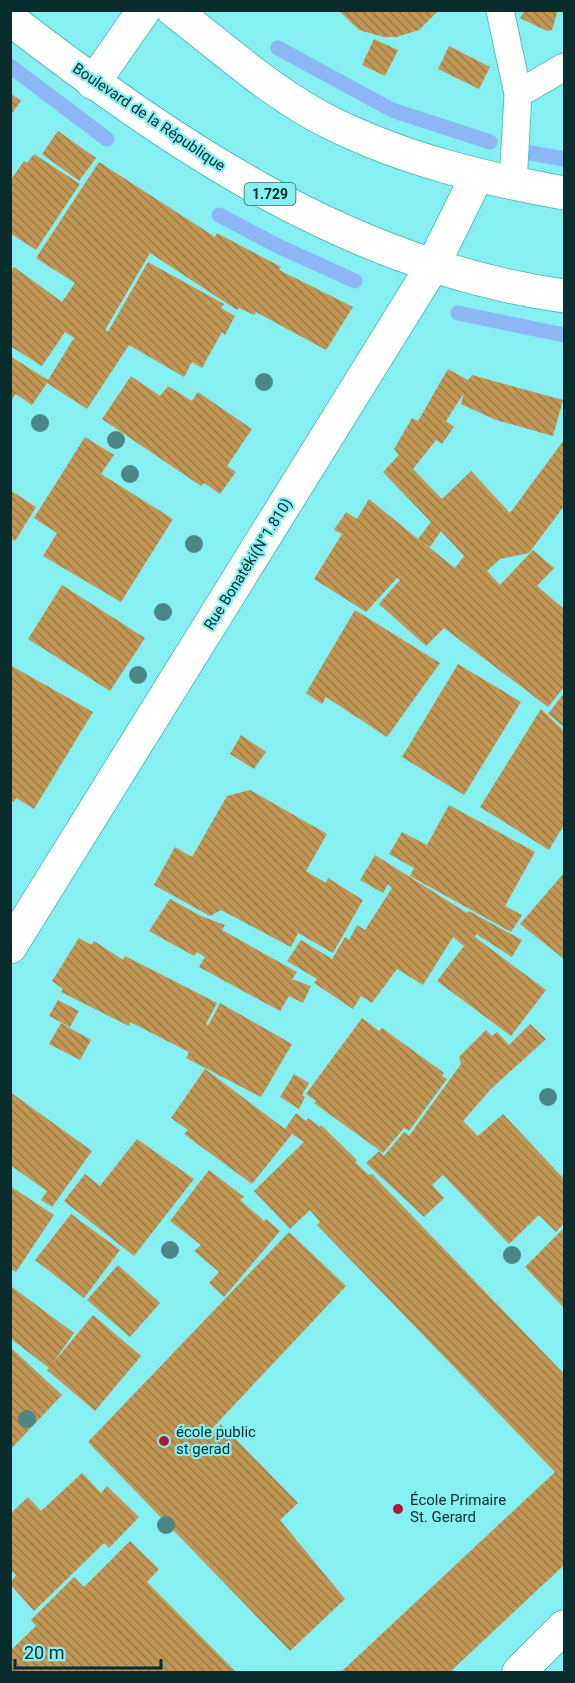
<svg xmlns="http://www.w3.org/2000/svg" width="575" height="1683" font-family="Roboto,sans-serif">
	<defs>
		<pattern id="building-back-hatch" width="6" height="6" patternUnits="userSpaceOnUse" patternTransform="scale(1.5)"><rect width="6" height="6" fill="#c29756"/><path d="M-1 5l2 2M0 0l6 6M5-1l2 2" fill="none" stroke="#9c7c48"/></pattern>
	</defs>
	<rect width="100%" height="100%" fill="#86eff1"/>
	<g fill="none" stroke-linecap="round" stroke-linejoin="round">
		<path stroke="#8bb7f5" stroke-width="15" d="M278,48l114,62 98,32
			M10,66l97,73
			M525,152l39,7
			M219,215l61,32 75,34
			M458,313l106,22"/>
	</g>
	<path fill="url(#building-back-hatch)" fill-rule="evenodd" d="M338,10h101l-20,20 -23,7h-12l-25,-7z
		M525,10h33l-6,20 -5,1 -27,-13z
		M374,39l24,11 -13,26 -23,-11z
		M449,46l41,21 -11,22 -41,-20z
		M10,93l11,8 -11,15z
		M58,131l38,27 -17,23 -37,-27z
		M34,154l46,30 -44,66 -26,-17v-52l14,-20 3,2z
		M99,162l116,75 2,-4 64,34 -2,3 74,37 -27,43 -70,-38 -2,3 -15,-7 -2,2 -87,-57 -45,77 3,2 40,-70 76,42 -3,4 14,8 -10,19 -3,-3 -20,36 -10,-6 -8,15 -55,-32 -42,64 -40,-26 -15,22 -16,-11 -6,8v-46l38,24 26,-42 -9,-6 -23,34 -32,-20v-74l4,-5 48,35 13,-19 -39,-25z
		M448,369l20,11 4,-5 91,25 -10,36 -57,-16 -35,-16 3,-11 -18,28 8,6 -12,17 -6,-4 -23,29 29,30 29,-28 39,42 54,-73v66l-35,47 -29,6 -13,12 13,14 33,-35 21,18 -17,18 27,23v78l-16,20 -104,-79 -18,18 -47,-42 21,-24 -3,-2 -31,34 -52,-33 28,-45 -8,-4 12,-18 11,7 12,-20 49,40 13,-17 -48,-50 16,-17 -5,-6 18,-31 6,3zM441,531l23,25 -9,12 -34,-27 9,6z
		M131,376l29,20 8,-10 24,15 6,-9 54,37 -25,37 9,6 -16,22 -16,-11 -3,3 -99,-67z
		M85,437l29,18 -13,19 72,45 -52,83 -78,-46 14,-23 -23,-15z
		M10,490l26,17 -21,34 -5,-3z
		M62,585l83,53 -35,53 -82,-52z
		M355,610l85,53 -53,74 -61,-40 -4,7 -16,-11z
		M458,664l63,38 -57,93 -62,-38z
		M10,665l83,47 -59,97 -18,-11 -2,4 -4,-2z
		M564,693v34l-16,-13z
		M541,709l23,22v94l-15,25 -69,-43z
		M241,735l25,17 -12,17 -24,-15z
		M250,790l77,44 -21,37 20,12 2,-5 35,22 -30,53 -35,-20 -7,14 -70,-37 -11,6 -56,-31 21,-38 17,10 35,-61z
		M449,805l86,47 -30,54 17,9 -11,17 -101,-56 4,-8 -25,-14 13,-22 25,13z
		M375,855l92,58 2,-2 53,29 -10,17 -36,-23 -1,3 71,53 -35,46 -74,-55 27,-35 -11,-9 -30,48 -26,-16 -25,34 -11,-7 -8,13 -39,-26 3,-4 -30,-18 14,-21 31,19 13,-22 4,3 8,-15 8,5 27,-42 -4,-4 -5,9 -23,-13z
		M564,873v86l-44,-35z
		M170,899l31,17 24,9 -3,5 75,42 -5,7 19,7 -8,17 -14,-7 -9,15 -81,-44 6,-10 -8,-5 -3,4 -45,-25z
		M79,938l12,7 3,-4 29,19 2,-4 92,47 -11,21 2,2 12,-23 72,41 -31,53 -75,-39 3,-6 -59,-30 -1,4 -68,-34 2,-3 -11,-8z
		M58,1000l21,11 -9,16 -21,-11z
		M362,1018l17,13 3,-3 62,45 -2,3 5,3 -38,52 -5,-3 -21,25 -69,-50 2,-2 -10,-7z
		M61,1023l30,17 -11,20 -31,-16z
		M530,1024l16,15 -55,50 -28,32 15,15 25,-22 61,65v44l-8,9 -17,-17 -30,29 -66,-69 -11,10 12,13 -20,19 -58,-54 13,-12 5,5 20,-24 5,4 52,-72 -2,-7 27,-27 6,6 5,-4 12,13z
		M205,1069l80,60 11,-16 10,8 2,-3 12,9 1,-2 36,35 -2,2 14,13 3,-1 192,200v191l-112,105 2,2h-113l214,-200 -238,-247 3,-3 -10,-12 -20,19 -36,-38 50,-49 -12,-8 -40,50 -68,-50 4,-4 -17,-12z
		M294,1074l15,9 -7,12 3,2 -6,12 -19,-12z
		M10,1092l82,59 -40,56 -11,-7 6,-9 -37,-26z
		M137,1139l57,40 -60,77 -70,-55 21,-27 15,12z
		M209,1170l35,27 -4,3 24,21 2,-2 14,12 -56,66 -15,-14 10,-11 -25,-21 7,-6 -31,-24z
		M10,1186l44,29 -38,57 -6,-4z
		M71,1214l49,36 -36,48 -49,-38z
		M564,1228v80l-39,-41z
		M289,1232l57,54 -142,151 3,3 14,-16 77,79 -18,17 65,79 -55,52 -202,-209z
		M118,1265l42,38 -30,34 -43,-37z
		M12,1287l62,46 -21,30 40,-48 48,41 -46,55 -48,-41 2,-2 -39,-30z
		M10,1347l52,48 -52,55z
		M82,1473l19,20 6,-7 32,31 -30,31 -5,-5 -70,68 -24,-27 6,-9 -6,-6v-55l18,-17 13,14z
		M130,1541l29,28 -12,13 89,90h-226v-21l26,-25 -5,-6 43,-43 10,10z"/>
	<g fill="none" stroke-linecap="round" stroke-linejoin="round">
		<defs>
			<path id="service" d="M500,10l18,84 -5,90
				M518,94l46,-27"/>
			<path id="minor" d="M93,83l51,-73
				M10,947l422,-680 45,-91"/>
			<path id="secondary" d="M519,1672l45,-45"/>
			<path id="primary" d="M173,10c51,39 102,86 160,114 73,36 153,55 231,69
				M10,19c168,129 341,247 554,277"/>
		</defs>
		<use href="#service" stroke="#54c0c2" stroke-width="29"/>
		<use href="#minor" stroke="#54c0c2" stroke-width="35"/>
		<use href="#secondary" stroke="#54c0c2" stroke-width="35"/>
		<use href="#primary" stroke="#54c0c2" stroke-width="35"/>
		<use href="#service" stroke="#fff" stroke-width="27"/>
		<use href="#minor" stroke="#fff" stroke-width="33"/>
		<use href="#secondary" stroke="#fff" stroke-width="33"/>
		<use href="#primary" stroke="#fff" stroke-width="33"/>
	</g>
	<g fill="#4c8687">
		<circle cx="264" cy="382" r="9"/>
		<circle cx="40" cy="423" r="9"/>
		<circle cx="116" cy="440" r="9"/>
		<circle cx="130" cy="474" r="9"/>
		<circle cx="194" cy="544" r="9"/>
		<circle cx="163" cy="612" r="9"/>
		<circle cx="138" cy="675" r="9"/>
		<circle cx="548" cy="1097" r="9"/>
		<circle cx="170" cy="1250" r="9"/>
		<circle cx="512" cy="1255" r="9"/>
		<circle cx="27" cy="1419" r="9"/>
		<circle cx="166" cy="1525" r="9"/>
	</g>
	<g fill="#ad1837" stroke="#86eff1" stroke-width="2">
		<circle cx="164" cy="1441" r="6"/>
		<circle cx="398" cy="1509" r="6"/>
	</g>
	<g text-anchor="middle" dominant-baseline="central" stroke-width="4.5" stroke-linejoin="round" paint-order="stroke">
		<rect fill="#86eff1" stroke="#2e6768" stroke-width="1.5" x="244.5" y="183" width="51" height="22" rx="4.5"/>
		<g font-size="14" font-weight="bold" fill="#092d2d">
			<text x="270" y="194">1.729</text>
		</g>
		<g font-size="15" fill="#092d2d" stroke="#86eff1">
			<text transform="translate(149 117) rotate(34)">Boulevard de la République</text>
			<text transform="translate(248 564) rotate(-58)">Rue Bonatéki(N°1.810)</text>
		</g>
		<g font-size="15" fill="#092d2d" stroke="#86eff1" text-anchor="start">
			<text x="176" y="1432">école public<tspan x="176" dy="17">st gerad</tspan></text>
			<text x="410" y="1500">École Primaire<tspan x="410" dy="17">St. Gerard</tspan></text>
		</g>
	</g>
	<rect width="575" height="1683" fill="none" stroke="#092d2d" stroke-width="24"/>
	<path d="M15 1659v9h146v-9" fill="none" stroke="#092d2d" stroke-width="3"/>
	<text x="24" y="1659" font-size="18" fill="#092d2d" stroke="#86eff1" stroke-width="4.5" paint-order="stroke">20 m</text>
</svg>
